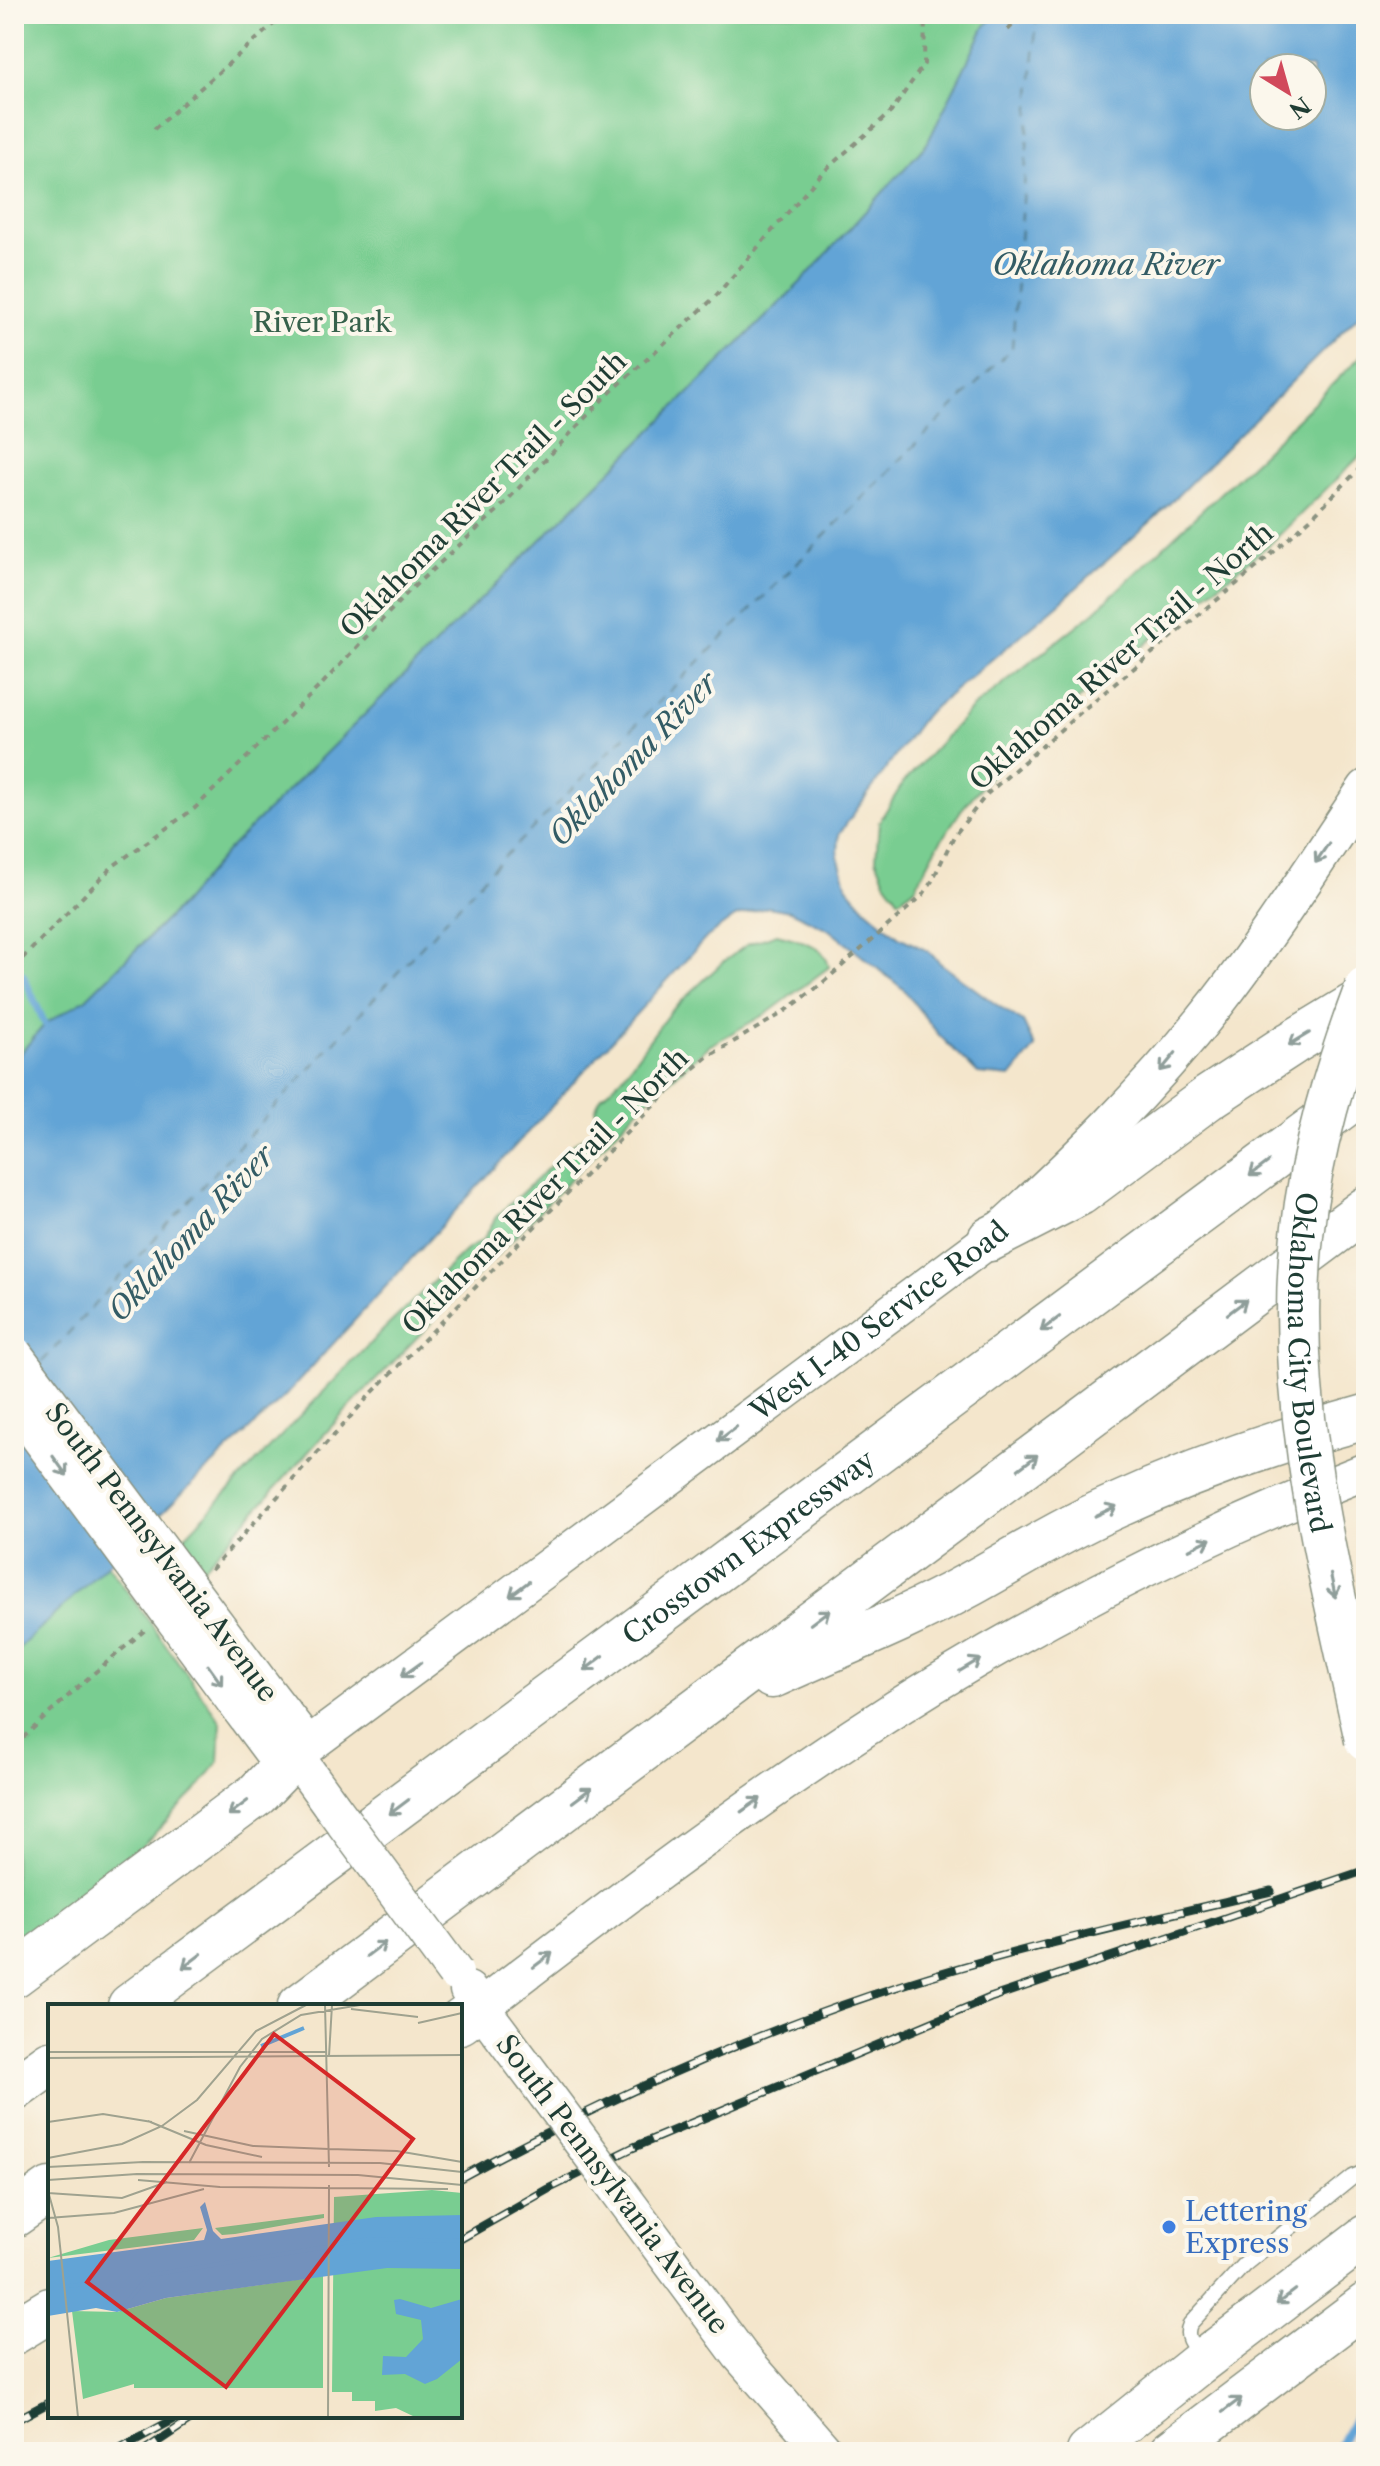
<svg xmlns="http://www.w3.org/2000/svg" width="1380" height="2466" font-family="'Libre Caslon Text',serif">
	<rect width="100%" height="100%" fill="#fbf7ec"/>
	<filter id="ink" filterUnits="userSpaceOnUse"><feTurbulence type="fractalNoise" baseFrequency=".0125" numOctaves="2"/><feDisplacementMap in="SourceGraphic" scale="16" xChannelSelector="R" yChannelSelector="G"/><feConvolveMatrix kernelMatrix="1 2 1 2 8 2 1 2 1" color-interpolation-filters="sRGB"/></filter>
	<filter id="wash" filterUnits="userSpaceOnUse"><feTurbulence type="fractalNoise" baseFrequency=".006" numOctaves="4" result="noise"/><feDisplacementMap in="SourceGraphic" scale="32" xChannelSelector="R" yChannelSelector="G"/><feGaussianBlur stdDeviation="1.8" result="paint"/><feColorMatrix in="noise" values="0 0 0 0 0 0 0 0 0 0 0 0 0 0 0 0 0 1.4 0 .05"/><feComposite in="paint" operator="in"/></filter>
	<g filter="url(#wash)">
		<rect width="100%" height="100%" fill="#f4e6cc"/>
		<path fill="#79cd91" stroke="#4c8562" stroke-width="2" d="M14,14h982l-11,12 -58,118 -126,138 -573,568 -46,54 -96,95 -41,25 -31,37z
			M1366,351v99l-96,94 -88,70 -161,133 -35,34 -24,28 -24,36 -23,43 -16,12 -14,-19 -9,-22 3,-37 24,-39 68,-74 123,-97 171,-161z
			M777,934c20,6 48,9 52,33l-60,45 -60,34 -63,55 -305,315 -140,154 -20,-30 197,-205 88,-85 17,-10 13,-23 80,-75 20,-14 3,-8 -4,-11 6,-12 21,-20 48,-65 52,-49 26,-19z
			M14,1439l119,160 88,123 -2,39 -19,25 -71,74 -115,87z"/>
		<path fill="#62a4d6" stroke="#407085" stroke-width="2" fill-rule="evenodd" d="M996,14h370v294l-210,209 -100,89 -131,109 -86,119 -1,22 9,31 19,22 33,28 29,14 12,12 54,40 29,19 12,25 -24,30 -33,-3 -39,-39 -37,-47 -74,-59 -38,-18 -22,-4 -33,10 -28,20 -421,458 -272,258v-592l31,-37 41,-25 96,-95 46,-54 573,-568 126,-138 58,-118zM1264,68h48v48h-48z"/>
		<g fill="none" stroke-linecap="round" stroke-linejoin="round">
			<path stroke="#62a4d6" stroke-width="7" d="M23,975l22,49
				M1336,2452l30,-58"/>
			<path stroke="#335c65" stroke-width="2" stroke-dasharray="10 8" stroke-linecap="butt" d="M42,1362l450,-493 520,-521 25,-334"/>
		</g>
	</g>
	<g filter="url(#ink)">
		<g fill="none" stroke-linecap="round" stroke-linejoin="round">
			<defs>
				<path id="lane" d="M1201,2355c-9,-10 -17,-18 -11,-31l54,-59 109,-88 13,-6"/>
				<g id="secondary">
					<path d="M266,1691l31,40 -2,24 36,50"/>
					<path d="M241,1710l32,43 22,2"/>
					<path id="s1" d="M295,1755l695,-516c81,-73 159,-149 227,-236 53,-68 101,-144 149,-215"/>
					<path d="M468,1990l78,104"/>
					<path d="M481,2007c121,-93 243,-186 371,-270 158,-105 337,-197 514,-266"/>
					<path d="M611,2181l129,174 85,97"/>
				</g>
				<path id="primary" d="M1088,2452l110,-88 168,-128
					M1170,2452l196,-148"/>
				<g id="highway">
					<path d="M990,1239l90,-46 128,-95 84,-55 74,-45"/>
					<path d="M772,1676c63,-29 133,-56 193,-89 48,-26 94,-56 144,-78 85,-39 168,-68 257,-92"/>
					<path d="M14,1975l243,-181 38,-39"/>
					<path id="s2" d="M130,2006l1236,-917"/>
					<path d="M300,2006l1066,-797"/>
					<path d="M460,2022l21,-15"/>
					<path d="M14,2089l36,-26"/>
					<path d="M14,2215l36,-25"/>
					<path d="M14,2332l36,-22"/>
				</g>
			</defs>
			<use href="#lane" stroke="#8a9280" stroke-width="17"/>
			<use href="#secondary" stroke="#8a9280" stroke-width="39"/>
			<use href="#primary" stroke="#8a9280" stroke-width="45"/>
			<use href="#highway" stroke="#8a9280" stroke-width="47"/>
			<path stroke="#8a9280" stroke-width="4" stroke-dasharray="6 6" stroke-linecap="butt" d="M1008,30l15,-16
				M154,129l131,-115
				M14,967l99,-101 82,-58 127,-124 88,-94 87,-79 105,-111 112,-102 108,-125 69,-61 33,-48 1,-50
				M211,1570l159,-175 276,-282 43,-41 18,-15 76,-44 36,-27 103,-90 10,-15 22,-45 33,-42 102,-89 168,-138 53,-48 56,-57
				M14,1746l66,-61 65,-55"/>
			<use href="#lane" stroke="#fff" stroke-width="14"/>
			<use href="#secondary" stroke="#fff" stroke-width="36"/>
			<use href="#primary" stroke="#fff" stroke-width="42"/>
			<use href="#highway" stroke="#fff" stroke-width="44"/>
			<defs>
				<path id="rail" d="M460,2178c167,-91 343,-168 527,-218 94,-26 189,-47 284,-69
					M460,2239l88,-50 84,-41 358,-150 376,-128
					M14,2421l36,-19
					M113,2452l67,-36
					M142,2452l54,-36"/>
			</defs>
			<use href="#rail" stroke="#1f3d34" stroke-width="9"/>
			<use href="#rail" stroke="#fbf7ec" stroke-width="6" stroke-dasharray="18" stroke-linecap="butt"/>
			<defs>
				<path id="secondary-bridge" d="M14,1354l252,337
					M14,1403l227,307
					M331,1805l124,168
					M546,2094l65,87"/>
				<g id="primary-bridge">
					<path id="s3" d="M1366,988c-30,80 -55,161 -64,247 -18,170 28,339 64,505"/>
				</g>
			</defs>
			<use href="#secondary-bridge" stroke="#8a9280" stroke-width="39" stroke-linecap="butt"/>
			<use href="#primary-bridge" stroke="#8a9280" stroke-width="45" stroke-linecap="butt"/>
			<use href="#secondary-bridge" stroke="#fff" stroke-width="36"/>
			<use href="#primary-bridge" stroke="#fff" stroke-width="42"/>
		</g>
		<defs><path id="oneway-shaft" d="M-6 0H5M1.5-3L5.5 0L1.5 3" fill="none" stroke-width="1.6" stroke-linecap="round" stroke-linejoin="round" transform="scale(2)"/></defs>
		<g stroke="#8f9e9a">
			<use href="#oneway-shaft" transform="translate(1322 853) rotate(124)"/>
			<use href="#oneway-shaft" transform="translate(1299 1039) rotate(149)"/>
			<use href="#oneway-shaft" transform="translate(1168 1062) rotate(130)"/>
			<use href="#oneway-shaft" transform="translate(1259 1169) rotate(143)"/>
			<use href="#oneway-shaft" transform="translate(1237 1307) rotate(-37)"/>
			<use href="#oneway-shaft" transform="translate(1050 1324) rotate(143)"/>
			<use href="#oneway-shaft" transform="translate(727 1434) rotate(143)"/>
			<use href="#oneway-shaft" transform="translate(1028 1462) rotate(-37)"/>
			<use href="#oneway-shaft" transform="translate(60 1466) rotate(54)"/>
			<use href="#oneway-shaft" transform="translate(1106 1511) rotate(-25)"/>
			<use href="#oneway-shaft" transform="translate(1200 1544) rotate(-26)"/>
			<use href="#oneway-shaft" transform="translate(1333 1586) rotate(78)"/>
			<use href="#oneway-shaft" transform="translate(519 1589) rotate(143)"/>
			<use href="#oneway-shaft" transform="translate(820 1617) rotate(-37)"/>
			<use href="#oneway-shaft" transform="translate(594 1663) rotate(143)"/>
			<use href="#oneway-shaft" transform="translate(970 1665) rotate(-31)"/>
			<use href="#oneway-shaft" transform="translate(411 1670) rotate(144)"/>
			<use href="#oneway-shaft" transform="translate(215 1675) rotate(54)"/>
			<use href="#oneway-shaft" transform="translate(582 1795) rotate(-37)"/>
			<use href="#oneway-shaft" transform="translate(751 1805) rotate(-35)"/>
			<use href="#oneway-shaft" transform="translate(399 1807) rotate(143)"/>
			<use href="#oneway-shaft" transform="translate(238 1808) rotate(143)"/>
			<use href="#oneway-shaft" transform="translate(376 1949) rotate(-37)"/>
			<use href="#oneway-shaft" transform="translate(543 1960) rotate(-37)"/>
			<use href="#oneway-shaft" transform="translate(192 1961) rotate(143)"/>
			<use href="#oneway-shaft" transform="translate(1286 2297) rotate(143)"/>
			<use href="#oneway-shaft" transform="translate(1232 2405) rotate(-37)"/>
		</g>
	</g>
	<circle fill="#3f7fe0" stroke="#fbf7ec" stroke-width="3" cx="1169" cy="2227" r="8"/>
	<g text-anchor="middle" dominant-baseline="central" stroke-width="8" stroke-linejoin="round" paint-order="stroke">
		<g font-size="28" fill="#36614b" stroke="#fbf7ec">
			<text x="322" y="322">River Park</text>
		</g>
		<g font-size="28" fill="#1f3d34" stroke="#fbf7ec">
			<text transform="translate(483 494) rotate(-45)">Oklahoma River Trail - South</text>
			<text transform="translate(1121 656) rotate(-41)">Oklahoma River Trail - North</text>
			<text transform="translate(545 1191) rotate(-45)">Oklahoma River Trail - North</text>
			<text stroke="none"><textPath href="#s1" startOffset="728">West I-40 Service Road</textPath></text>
			<text stroke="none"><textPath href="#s3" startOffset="384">Oklahoma City Boulevard</textPath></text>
			<text stroke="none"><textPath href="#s2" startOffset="770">Crosstown Expressway</textPath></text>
			<text transform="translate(162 1552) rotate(53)">South Pennsylvania Avenue</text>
			<text transform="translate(613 2184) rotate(53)">South Pennsylvania Avenue</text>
		</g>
		<g font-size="28" fill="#366cbe" stroke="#fbf7ec" text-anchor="start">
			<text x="1185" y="2211">Lettering<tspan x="1185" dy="32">Express</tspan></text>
		</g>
		<g font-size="30" font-style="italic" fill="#335c65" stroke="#fbf7ec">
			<text x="1106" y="264">Oklahoma River</text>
			<text transform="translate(633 759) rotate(-46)">Oklahoma River</text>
			<text transform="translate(191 1233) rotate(-47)">Oklahoma River</text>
		</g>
	</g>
	<g transform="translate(48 2004)">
		<rect width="414" height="414" fill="#f4e6cc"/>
		<path d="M384,186l30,3v224h-47l-19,-9 -21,3v-10h-23v-9h-20l2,-195zM276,210v4l-89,16 -13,1 -7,-7zM155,224l-9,12 -146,18 61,-18zM275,272v112h-189v-4l-51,15 -11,-88 45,1 49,-14z" fill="#79cd91"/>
		<path d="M157,198l8,29 8,8 155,-22 86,-2v54l-75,-1 -221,30 -49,14 -21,-4 -48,8v-55l156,-21 3,-10 -7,-23zM352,295l31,9 31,-9v60l-25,20 -12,5 -20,-10 -23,1 1,-19 23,1 17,-18 -2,-19 -25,-6 -2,-14z" fill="#62a4d6"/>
		<path fill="none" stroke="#62a4d6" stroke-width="4" d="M213,42l43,-18M284,241l37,-6 93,2M21,282l17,-2 35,25 29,-34 176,-28"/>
		<path fill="none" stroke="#9fa28f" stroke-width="2" d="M277,1l4,162M303,5l67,8M370,19l44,-10M0,48h279M281,52l3,-51M0,54l414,-3M100,117l58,24 56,12M0,118l55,-8 49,8M136,127l69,15 76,3M281,145l68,2 65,11M0,154l74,-14 40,-18 35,-26 59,-69 50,-26M141,159l51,-96 22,-28 39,-24 59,-10M0,163l95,-5 237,1 82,9M0,176l89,-6 221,1 104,10M90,176l82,7M170,183l111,1M281,184l119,1M0,187l10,36 20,190M0,189l74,5 45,-16M0,214l66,-5 90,-24M280,413l1,-232"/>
		<path fill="#d62828" fill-opacity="0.15" stroke="#d62828" stroke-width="4" d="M226,30l139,105 -187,248 -139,-105z"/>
		<rect width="414" height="414" fill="none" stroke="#1f3d34" stroke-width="4"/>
	</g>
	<rect width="1380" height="2466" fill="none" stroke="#fbf7ec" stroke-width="48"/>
	<g transform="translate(1288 92) rotate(143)"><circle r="38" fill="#fbf7ec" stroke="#a3ada2" stroke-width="2"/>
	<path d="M0-6L14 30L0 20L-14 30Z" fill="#d1495b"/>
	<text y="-12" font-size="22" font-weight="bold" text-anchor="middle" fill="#1f3d34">N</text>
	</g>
</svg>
